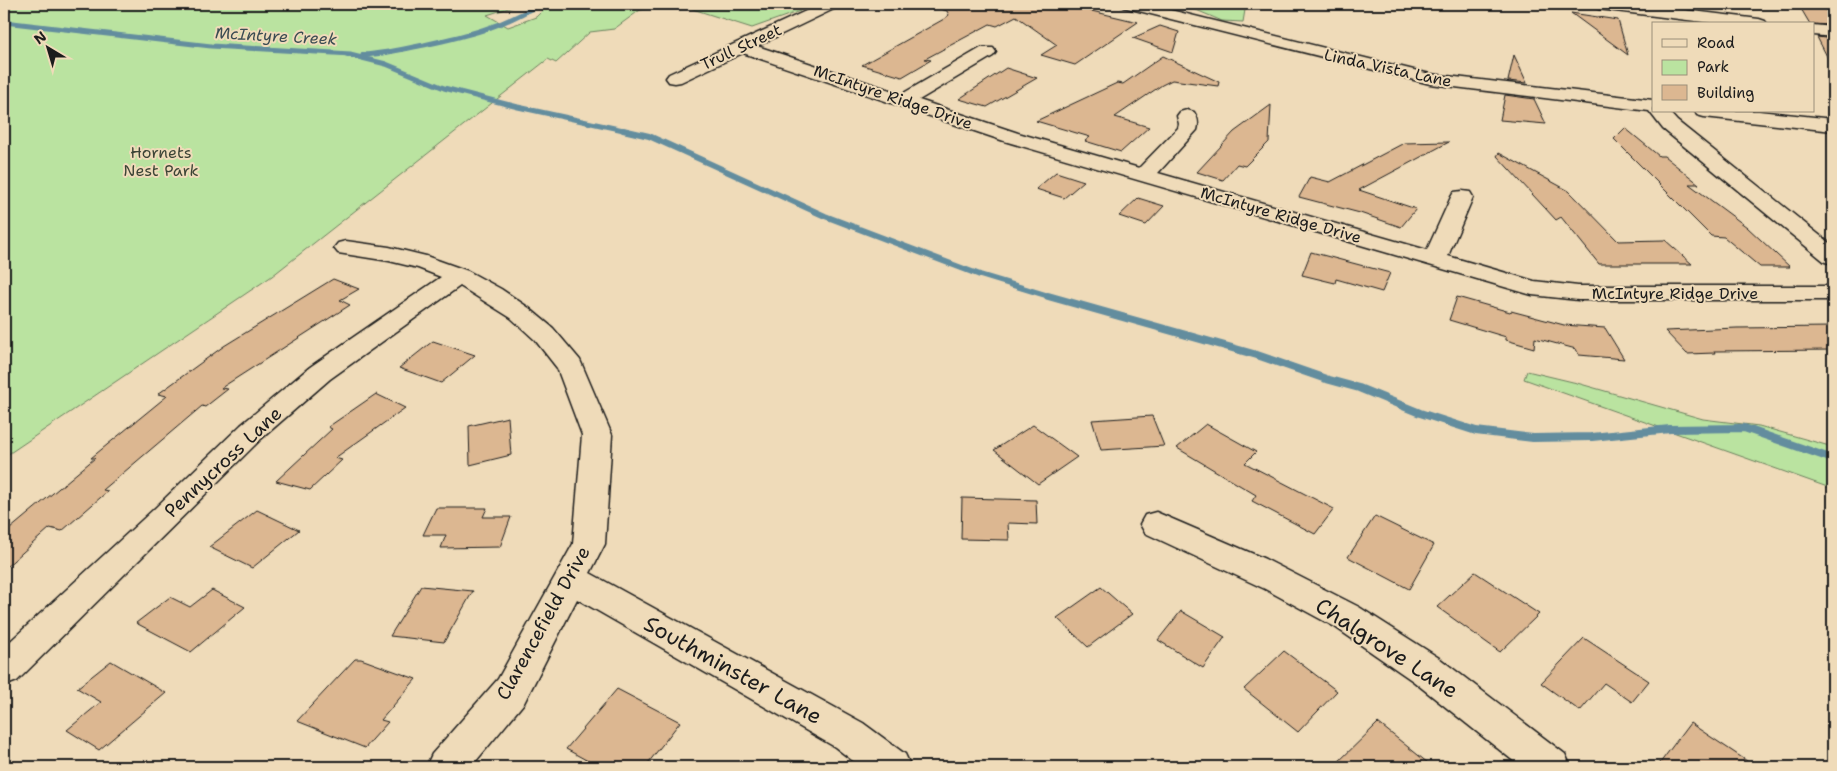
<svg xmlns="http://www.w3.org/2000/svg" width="1837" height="771" font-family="'Shantell Sans',sans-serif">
	<rect width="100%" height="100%" fill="#efdbb9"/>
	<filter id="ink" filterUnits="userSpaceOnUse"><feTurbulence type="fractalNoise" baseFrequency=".02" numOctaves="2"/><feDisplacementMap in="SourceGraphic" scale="10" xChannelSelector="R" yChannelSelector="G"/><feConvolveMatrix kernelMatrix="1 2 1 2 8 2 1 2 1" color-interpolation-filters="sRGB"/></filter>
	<g filter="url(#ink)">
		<path fill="#bae3a0" stroke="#6b805e" d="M4,4h517l-34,11 21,12 28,-10 13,-13h246l5,7 -48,17 -75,-24 -37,6 -26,19 -24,3 -34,31 -8,-4 -276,217 -268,181z
			M1185,4h46l14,6 -2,12 -21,-1 -35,-15z
			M1527,371l50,12 126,36 56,7 74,21v42l-309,-110z"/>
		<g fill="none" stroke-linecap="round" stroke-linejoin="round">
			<path stroke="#638d9e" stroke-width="5" d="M4,22l207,24 140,8
				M346,54l40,10 58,24 74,19 110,24
				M363,55c21,-1 40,-6 61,-10 41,-9 79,-18 115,-41"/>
			<path stroke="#638d9e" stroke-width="6" d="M623,130l26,6 176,80 155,59 72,22"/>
			<path stroke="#638d9e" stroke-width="8" d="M1048,296l209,59 69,24 33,9 61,25 56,18 57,7 59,-1 78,-8 74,-1 89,31"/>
		</g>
		<path fill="#dcb791" stroke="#1c1c1c" d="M942,4h120l76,18 -63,43 -34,-10 16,-10 -41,-29 -19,10 -7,-2 -65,35 6,1 -29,17 -40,-12 82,-46 5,-4 -2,-4 -6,-2z
			M1800,7l27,3 6,7v8l-23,-1z
			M1571,13l47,7 10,35z
			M1160,26l19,6 -6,20 -40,-14z
			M1817,37l16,2v29z
			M1514,55l13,28 -19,-2z
			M1163,56l56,26 -1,4 -46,-6 -10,5 -47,32 34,10 -28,25 -36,-11 5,-4 -54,-16 81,-38 6,1z
			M1006,68l31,10 -50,29 -28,-8z
			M1505,95l29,4 12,25 -46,-4z
			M1271,105l-2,37 -24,24 -8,-2 -14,16 -26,-8 37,-40z
			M1625,128l34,28h5l35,28h-10l58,43 43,40h-30l-36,-30 -13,-1 -97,-97z
			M1449,142l-90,48 57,19 -15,18 -41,-14 -61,-16 11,-20 20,5 74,-39z
			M1499,153l70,38 49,50 47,-1 27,24h-93l-38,-47 -5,3 -59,-64z
			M1056,172l28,9 -20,17 -28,-9z
			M1138,198l26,8 -18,19 -27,-9z
			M1311,252l79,21 -8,19 -46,-13 -1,4 -33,-8z
			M333,279l26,10 -19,11 10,5 -129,83 7,1 -23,18 -3,-1 -99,84 5,1 -46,40 -12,-3 -46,41v-35l91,-76h-4l76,-62 -9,-2 66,-48z
			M1457,297l53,15 1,-1 53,14 41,3 19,31 -45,-4 -3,-6 -41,-11 -1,10 -28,-8v-3l-57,-17z
			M1833,327v23l-119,1 1,2 -28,1 -22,-23 72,-3z
			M433,341l42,14 -34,28 -42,-15z
			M376,394l29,14 -70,50 7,2 -32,30 -34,-9 56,-52 -4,-2z
			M1152,416l12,30 -63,4 -9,-30z
			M508,417l3,38 -41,10 -1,-39z
			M1206,424l50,28 -11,11 89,46 -19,25 -63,-33 4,-6 -79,-47z
			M1033,425l44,32 -39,27 -44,-34z
			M962,498l74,2 1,24 -29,-1 1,17 -48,-1z
			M436,508h51l-4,9h28l-11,30 -59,1 5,-13h-23z
			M257,510l42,20 -47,38 -43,-21z
			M1375,516l59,29 -25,44 -61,-32z
			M1475,572l64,42 -39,38 -63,-45z
			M421,586l52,5 -29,51 -54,-6z
			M1101,587l31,27 -44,33 -31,-29z
			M212,590l33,17 -54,45 -55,-29 34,-26 20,10z
			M1181,611l44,26 -22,31 -45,-28z
			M1584,638l65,43 -17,21 -28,-19 -24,28 -39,-28z
			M1284,651l53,40 -39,41 -54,-43z
			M355,659h6l55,20 -35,41 7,2 -23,26 -68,-27z
			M111,661l55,32 -67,57 -32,-20 34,-28 -24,-14z
			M617,689l63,33 -35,45h-46l-33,-18z
			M1378,723l55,44h-100z
			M1690,723l66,44h-99z"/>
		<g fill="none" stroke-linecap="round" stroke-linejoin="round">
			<defs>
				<path id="minor" d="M821,4h20l-3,3 -81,39 145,48 79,-46h12l3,4 -3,4 -74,44 99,33 121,35 39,-40 1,-4 -2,-8 3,-4 7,-2 7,2c4,6 5,11 3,18l-39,43 269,77 24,-53 3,-5 8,-1 8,1 3,5 -25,59 86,25 44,5h255v14h-255l-46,-5 -528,-154 -261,-88 -62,29 -6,1 -6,-1 -3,-4 3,-4z
					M1120,4h26l284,70 223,26v11h15l9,10 156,125v18l-8,-2 -162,-133 -14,-18 -219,-27 -307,-77z
					M1591,4h44l124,15 6,2 2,3h-48l-120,-15 -5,-2z
					M1813,25l20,2v10l-20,-2z
					M1695,111h64l74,8v12l-129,-14 -7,-2z
					M346,241l43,6 37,9 42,15 33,18 28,19 24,20 27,32 32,75 -7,109 -15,29 273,150 42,31 6,13h-50l-26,-20 -258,-148 -53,104 -53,64h-45l6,-13 66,-75 75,-135 9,-109 -25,-67 -22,-28 -24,-22 -51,-32 -130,93 -69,60 -244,242 -13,5v-39l150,-138 87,-84 69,-58 131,-90 -23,-9 -29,-7 -51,-8 -4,-5 4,-5z
					M1156,512l109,47 94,48 80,51 126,96 6,13h-50l-108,-86 -78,-54 -70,-38 -120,-56 -5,-9 5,-9z"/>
			</defs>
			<use href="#minor" stroke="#1c1c1c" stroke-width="3"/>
			<use href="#minor" fill="#efdbb9" fill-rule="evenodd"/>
		</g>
	</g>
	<g text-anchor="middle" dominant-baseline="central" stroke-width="4" stroke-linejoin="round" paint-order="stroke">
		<g font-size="16" font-style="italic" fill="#3a4b52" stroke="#efdbb9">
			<text transform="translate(276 36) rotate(3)">McIntyre Creek</text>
		</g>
		<g font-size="16" fill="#1c1c1c" stroke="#efdbb9">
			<text transform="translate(741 47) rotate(-25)">Trull Street</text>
			<text transform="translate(1388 68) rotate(12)">Linda Vista Lane</text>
			<text transform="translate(893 97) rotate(19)">McIntyre Ridge Drive</text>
			<text transform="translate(1281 215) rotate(16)">McIntyre Ridge Drive</text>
			<text x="1675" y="293">McIntyre Ridge Drive</text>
		</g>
		<g font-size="16" fill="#3c4436" stroke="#efdbb9">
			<text x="161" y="152">Hornets<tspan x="161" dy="18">Nest Park</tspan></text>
		</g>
		<g font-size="19" fill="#1c1c1c" stroke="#efdbb9">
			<text transform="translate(223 462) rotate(-43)">Pennycross Lane</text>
			<text transform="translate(543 623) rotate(-61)">Clarencefield Drive</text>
		</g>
		<g font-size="22" fill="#1c1c1c" stroke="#efdbb9">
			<text transform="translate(1387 648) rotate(33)">Chalgrove Lane</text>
			<text transform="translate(733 670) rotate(29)">Southminster Lane</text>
		</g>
	</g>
	<rect width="1837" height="771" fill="none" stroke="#efdbb9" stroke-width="20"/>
	<rect x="10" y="10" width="1817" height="751" fill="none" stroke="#1c1c1c" stroke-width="2" filter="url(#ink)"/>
	<rect x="1652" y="22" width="162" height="90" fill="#efdbb9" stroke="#9b8f7a"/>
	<rect x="1662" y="39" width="25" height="8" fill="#efdbb9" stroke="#9b8f7a"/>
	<text x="1697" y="48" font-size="15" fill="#1c1c1c">Road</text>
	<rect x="1662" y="60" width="25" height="15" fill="#bae3a0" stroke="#9b8f7a"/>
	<text x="1697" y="72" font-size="15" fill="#1c1c1c">Park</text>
	<rect x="1662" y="85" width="25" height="15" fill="#dcb791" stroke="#9b8f7a"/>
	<text x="1697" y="98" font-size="15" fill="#1c1c1c">Building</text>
	<g transform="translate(48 48) rotate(322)" stroke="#efdbb9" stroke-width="4" paint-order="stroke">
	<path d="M0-4L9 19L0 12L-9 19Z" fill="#1c1c1c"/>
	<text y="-8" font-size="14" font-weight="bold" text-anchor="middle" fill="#1c1c1c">N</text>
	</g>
</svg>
